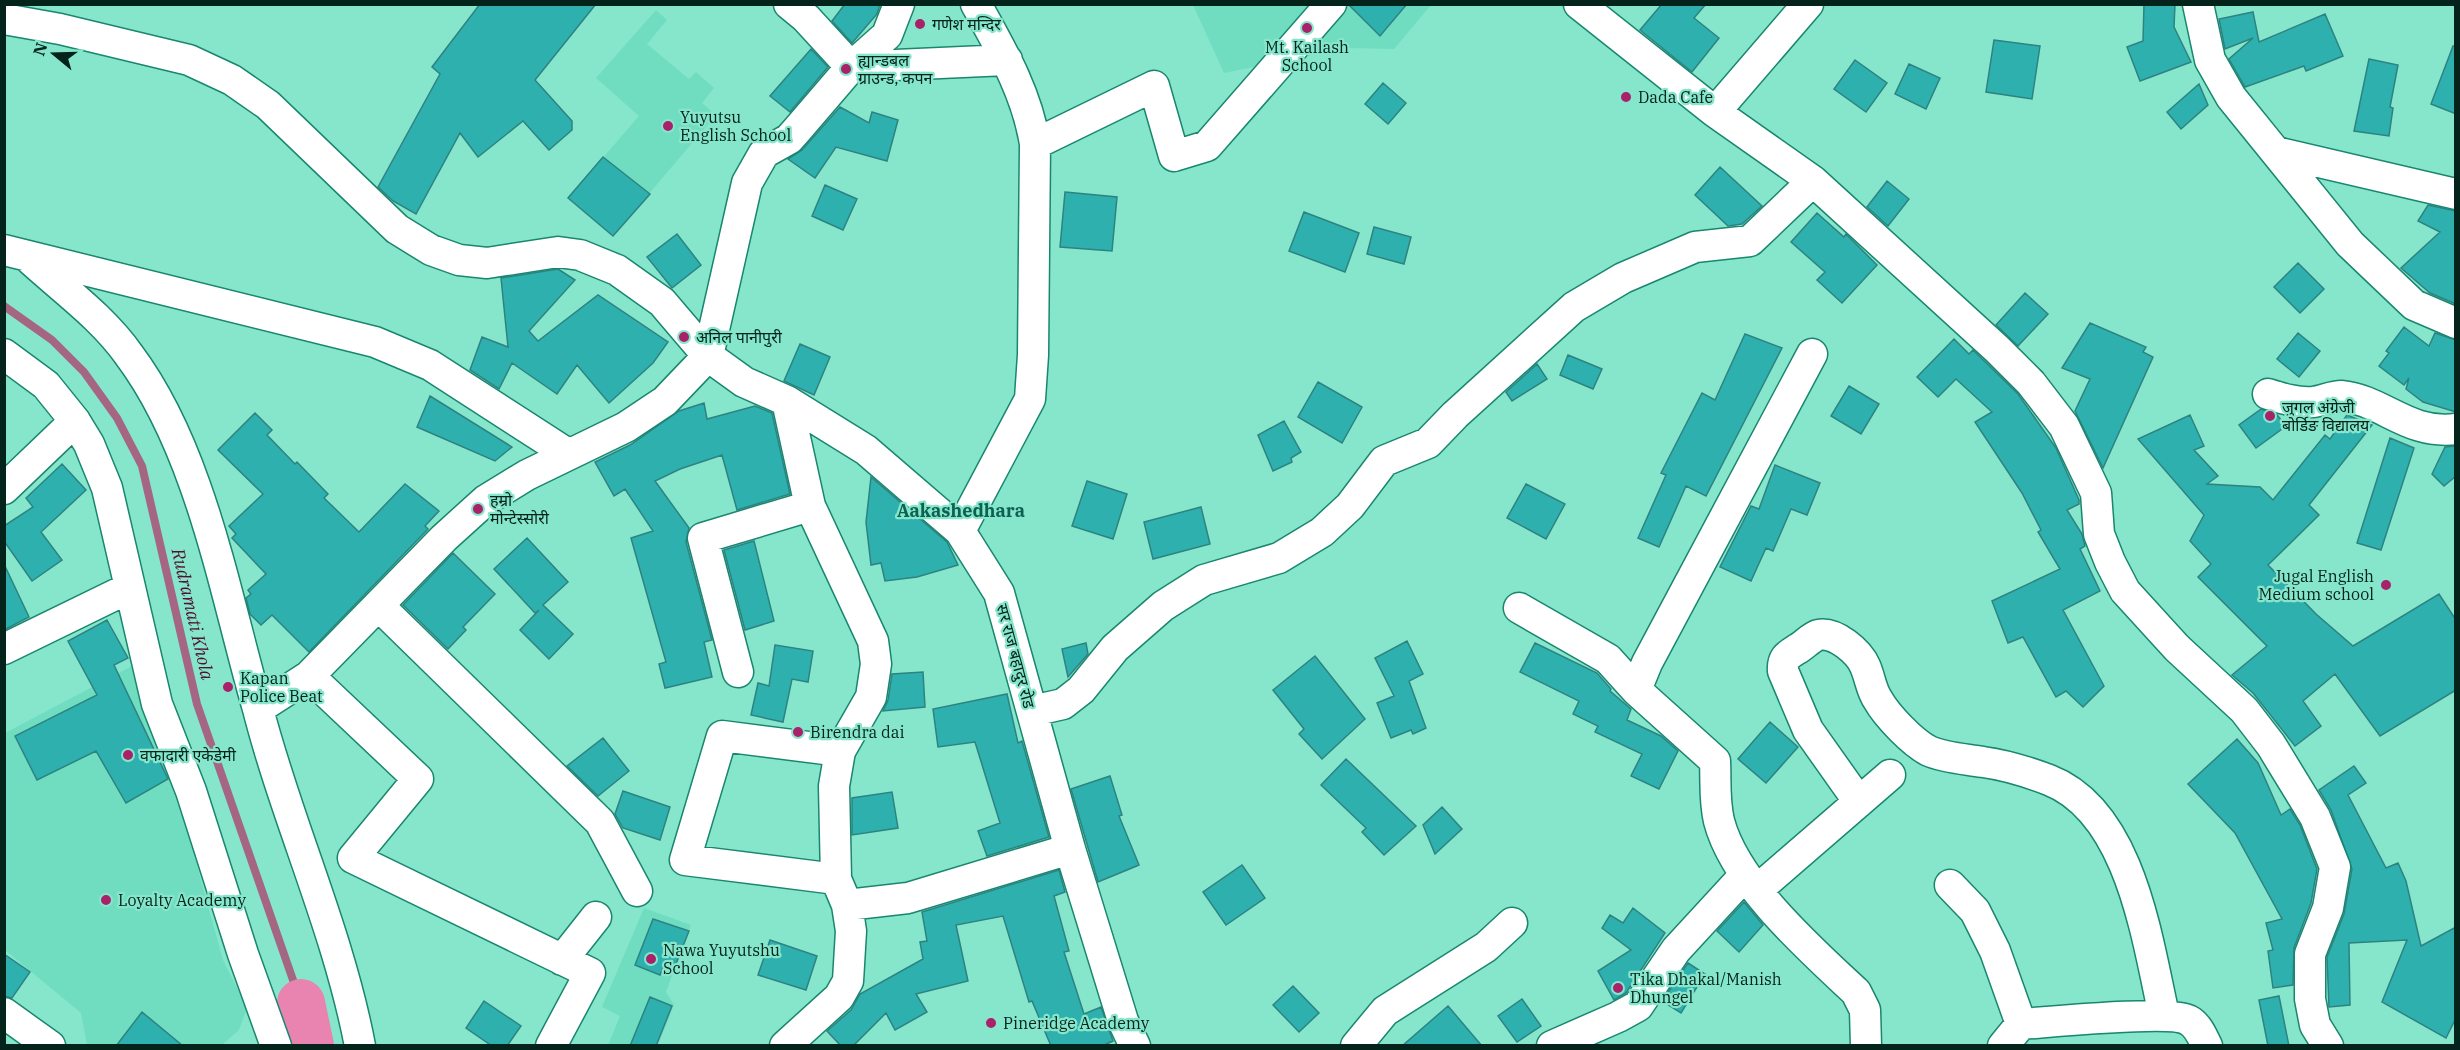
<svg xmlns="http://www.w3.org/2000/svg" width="2460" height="1050" font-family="'IBM Plex Serif','Noto Sans Devanagari',serif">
	<rect width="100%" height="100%" fill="#86e6cb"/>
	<path fill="#70ddc0" d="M1193,5h238l-37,44 -48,-1 -122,25z
		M656,10l11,10 -20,24 42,35 7,-7 18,16 -12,15 14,12 -103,121 -45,-38 71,-82 -43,-38z
		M132,666l61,185 30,109 24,48 -8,22 -17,15h-135l-6,-32 -76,-63v-217z
		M644,908l47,17 -25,67 8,13 -16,40h-50l12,-29 -18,-9z"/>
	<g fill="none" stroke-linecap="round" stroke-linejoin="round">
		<path stroke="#a46683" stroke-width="8" d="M4,306l48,34 32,32 33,46 25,48 55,238 104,299"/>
		<path stroke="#e983af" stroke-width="48" d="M301,1003l9,43"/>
	</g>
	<path fill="#2eb0af" stroke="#2e8381" stroke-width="1.5" d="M480,4h116l-61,76 37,41v9l-23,20 -26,-29 -45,36 -18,-24 -44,81 -23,-13 -15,-14 62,-113 -8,-7z
		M845,4h35l-3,10 -25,29 -20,-22z
		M1348,4h59l-27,32z
		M1662,4h44l-12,14 25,20 -27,34 -52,-42z
		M2144,4h31l-1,23 17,35 -51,19 -13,-34 16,-6z
		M2253,12l6,30 66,-28 18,42 -37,15 -2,-5 -59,21 -16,-28 24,-21 -28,11 -6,-30z
		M1994,40l46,6 -8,53 -46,-7z
		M2453,46h3v68l-25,-10z
		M811,49l17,18 -38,45 -20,-16z
		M2369,59l29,6 -8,42 3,1 -4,28 -35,-5z
		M1855,60l32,23 -21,29 -32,-23z
		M1909,64l31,14 -14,31 -31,-15z
		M1383,83l23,20 -18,21 -23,-20z
		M2199,84l9,21 -27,24 -14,-17z
		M840,107l29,16 3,-11 26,8 -11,41 -51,-14 -21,31 -27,-19 14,-9z
		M603,157l47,37 -37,42 -45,-38z
		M1720,167l42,39 -20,18 -14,2 -33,-31z
		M1887,181l22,18 -21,27 -21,-19z
		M825,185l32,14 -14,31 -31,-14z
		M1065,192l52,5 -5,54 -52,-4z
		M2428,205l28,6v93l-26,-11 -29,-25 39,-36 -22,-11z
		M1304,212l55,21 -14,39 -56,-21z
		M1817,213l27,24 2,-3 31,31 -35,38 -25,-23 8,-8 -34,-30z
		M1374,227l37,10 -7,27 -37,-10z
		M677,234l24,31 -29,23 -25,-31z
		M2298,263l26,26 -24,24 -26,-26z
		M558,269l17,11 -46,51 9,10 60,-46 70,47 -15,21 -44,40 -32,-38 -20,29 -45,-31 -13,26 -29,-19 12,-33 26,10 -7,-69z
		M2025,293l23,21 -30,32 -22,-21z
		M2090,323l56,24 -3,5 10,5 -50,111 -28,-57 15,-32 -28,-11z
		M2404,327l25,19 6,-13 21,7v72l-33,-10 -17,-13 3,-11 -5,7 -25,-19 10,-13 -3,-2z
		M2298,333l22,18 -21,26 -22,-18z
		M1745,334l37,14 -76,148 -20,-10 -27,61 -21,-9 28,-63 -5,-2 41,-80 13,7z
		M1954,339l15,15 4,-4 45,44 38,54 23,52v4l-12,6 15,24 3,12 -5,3 20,42 -37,19 41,76 -21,21 -17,-16 -10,6 -33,-60 -15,6 -16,-42 68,-32 -22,-37 3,-2 -19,-37 -47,-71 17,-10 -36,-33 -18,18 -21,-20z
		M800,344l30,13 -16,38 -30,-14z
		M1568,355l34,14 -9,20 -33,-14z
		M1537,364l10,15 -35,22 -6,-9z
		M1318,382l44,25 -20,36 -44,-26z
		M1849,386l30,18 -18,30 -30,-18z
		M430,396l37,23 45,28 -17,14 -78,-34z
		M704,403l3,16 48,-13 17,7 18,81 -53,16 -15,-55 -42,14 -25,12 34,47 -3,14 26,98 -8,2 8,35 -47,11 -6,-24 7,-2 -35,-124 22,-7 -28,-42 -11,7 -19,-34 35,-17 49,-34z
		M2261,409l16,6 9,11 -30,22 -17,-23z
		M255,413l17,17 -5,5 28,29 2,-2 31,32 -4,4 35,34 46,-48 34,27 -14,15 3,3 -119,123 -37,-37 -11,10 -11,-11 -4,-16 5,-4 -3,-4 18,-16 -34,-36 4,-4 -7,-8 34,-32 -45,-44z
		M2190,415l14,31 -10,4 24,26 -11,8 53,3 13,13 52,-65 5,4 17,-24 25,10 -63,80 10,10 -51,50 48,49 37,32 86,-52 17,26v70l-76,46 -45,-62 -32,27 18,25 -26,20 -42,-53 -21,-18 35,-29 -69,-69 13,-13 -21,-23 14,-26 -66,-76z
		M1284,421l17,31 -10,6 1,4 -19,9 -15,-36z
		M2390,438l24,10 -33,102 -24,-7z
		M2456,446v30l-12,10 -12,-12 13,-27z
		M62,464l24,26 -45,42 21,28 -30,21 -28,-40v-15l29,-19 -7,-9z
		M1775,465l45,18 -13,32 -16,-6 -18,42 -7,-3 -15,33 -31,-14 31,-61 8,3z
		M871,477l76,65 11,23 -41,12 -32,4 -4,-18 -10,2 -5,-43z
		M1087,481l40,13 -14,45 -41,-13z
		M1526,484l39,20 -19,35 -39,-21z
		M1201,507l9,37 -57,15 -9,-37z
		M527,538l41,44 -25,23 30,29 -24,25 -29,-29 19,-20 -4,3 -41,-44z
		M754,541l20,80 -29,9 -21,-80z
		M453,553l42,41 -32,33 3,3 -18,19 -45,-44z
		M4,564l25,53 -25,13z
		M107,620l21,38 -14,7 54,114 -42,24 -30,-52 -59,29 -22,-44 82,-41 -29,-54z
		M1407,641l16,33 -14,7 17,47 -13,6 -2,-4 -20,8 -14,-35 17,-7 -19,-38z
		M1086,643l2,11 -20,23 -6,-28z
		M1535,643l62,30 14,16 -1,2 21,18 -4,11 34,16 17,15 -19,38 -28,-13 11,-22 -47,-22 3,-6 -25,-12 6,-13 -59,-29z
		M775,645l38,6 -5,31 -16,-3 -9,43 -32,-7 7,-32 11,3z
		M1315,656l50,63 -43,40 -23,-25 5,-5 -31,-39z
		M923,672l2,35 -42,4 5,-11 4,-26z
		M1007,694l11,49 4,-2 27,96 -62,19 -9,-25 22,-8 -25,-81 -37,5 -5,-38z
		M1770,722l28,25 -32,36 -28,-24z
		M603,738l26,33 -31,25 -31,-30z
		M2237,739l21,24 23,52 9,-6 10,16 17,44 -6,34 -17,45 -1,37 -20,3 -5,-37 5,-1 -7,-27 16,-4 -47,-86 -47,-49z
		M1346,759l70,67 -32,29 -22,-23 4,-4 -45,-43z
		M2354,766l12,17 -18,12 38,73 12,-5 8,18 15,65 35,-19v91l-10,20 -64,-36 25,-62 -58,3 1,62 -21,2 -2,-50 17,-43 8,-45 -21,-59 -12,-20z
		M1110,776l12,39 -3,1 20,49 -41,17 -27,-93z
		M623,791l47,16 -10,33 -37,-12 -8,-14z
		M892,792l6,36 -46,7v-37z
		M1442,807l20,22 -27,25 -12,-29z
		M1242,865l23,33 -39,27 -23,-33z
		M1059,870l6,22 -11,4 15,55 -5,1 20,62 17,-7 12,34 -11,5h-51l-19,-45 -3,1 -26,-86 -47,9 12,56 -52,13 11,18 -32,18 -9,-17 -33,33h-12l-14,-15 24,-21 9,-16 63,-35 -3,-17 7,-1 -5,-29z
		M1744,902l19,23 -24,27 -22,-21z
		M1633,908l32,25 -39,60 -12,7 -16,-29 33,-21 -29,-22 8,-13 13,8z
		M653,919l36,12 -13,33 -10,-4 -6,15 -25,-10z
		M770,940l47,16 -11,34 -48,-15z
		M4,954l26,18 -18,26 -8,-2z
		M1688,963l17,11 -24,39 -19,-12z
		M1293,986l26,27 -20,19 -26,-27z
		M2279,996l10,50h-21l-9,-46z
		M650,997l22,9 -16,40h-26z
		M1522,999l19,27 -24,16 -19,-26z
		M484,1001l37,25 -14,20h-15l-26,-18z
		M1448,1006l34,40h-80z
		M142,1012l41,34h-67z"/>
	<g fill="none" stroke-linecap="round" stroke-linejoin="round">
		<defs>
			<path id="minor" d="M789,4l17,14 45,49 156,-7
				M976,4c25,45 51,89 59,140l-2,211 -3,44 -70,132 39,62 71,256 53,172 12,25
				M1579,4l136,108 98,69 184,168 34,34 33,43 32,67 3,41 11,28 15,29 52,57 67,62 27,35 44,72 20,50 -7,41 -18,46v45l5,26 13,21
				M2198,4l12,56 21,37 119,147 64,61 42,18
				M4,19l56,10 129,31 43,20 36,25 129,124 34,21 28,10 28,3 71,-11 22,3 37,15 45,32 46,54 36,26 43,19 79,49 94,81
				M1715,112l93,-108
				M1035,144l119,-58 20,70 33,-10 124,-142
				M2276,152l180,42
				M4,250l371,92 55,23 138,89
				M31,260c33,30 72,58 98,95 72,96 96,240 129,354
				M4,354l42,31 29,36 14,23 18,44 50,216 34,87 52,163 33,92
				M2268,394c16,5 29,9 45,8 9,-1 19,-6 28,-6 42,4 66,39 115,33
				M4,489l71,-68
				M379,606l221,216 37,69
				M1519,608l89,51 28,31 79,71c1,20 -1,39 4,60 16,62 91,128 137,171l9,18 1,36
				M4,649l125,-61
				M738,672l-35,-134 107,-32
				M309,676l109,103 -65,79 237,115 -39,73
				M1636,690l11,-27 165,-309
				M1032,711l31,-7 18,-14 34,-42 48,-42 41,-26 75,-22 43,-26 28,-26 34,-45 44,-18 27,-28 119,-108 49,-29 72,-31 55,-6 63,-60
				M1859,802l-51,-72 -25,-59c-1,-14 5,-16 16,-23 6,-4 13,-11 19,-13 17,-4 41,17 47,31 5,11 6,24 13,34 9,16 35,43 51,51 16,7 37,8 54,11 22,3 45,10 66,18 82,32 98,160 115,235
				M836,879l-151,-19 37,-124 118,15
				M1950,885l25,26 20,40 26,73
				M1757,890l133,-115
				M847,905l61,-7 162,-49
				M562,960l34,-43
				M4,1013l46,33
				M360,1046c-22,-116 -73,-224 -102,-337l51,-33 135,-138 42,-38 41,-25 99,-48 39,-26 43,-45 39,-173 17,-30 25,-14 8,-9 54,-63 36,-32 12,-31
				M785,1046l54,-49 9,-16 3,-50 -4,-26 -11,-26 -2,-93 6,-35 31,-54 5,-33 -3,-23 -63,-135 -23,-105
				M1356,1046l29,-35 101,-64 26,-24
				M1552,1046l66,-29 20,-11 38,-56 69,-75
				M2003,1046l18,-22c29,-2 149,-14 167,-4 10,5 14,16 19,26"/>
		</defs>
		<use href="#minor" stroke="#19866f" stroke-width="33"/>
		<use href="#minor" stroke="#fff" stroke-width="30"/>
	</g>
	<g fill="#a82169" stroke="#86e6cb" stroke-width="2">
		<circle cx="920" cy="24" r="6"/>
		<circle cx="1307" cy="28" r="6"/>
		<circle cx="846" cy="69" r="6"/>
		<circle cx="1626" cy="97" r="6"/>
		<circle cx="668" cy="126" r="6"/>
		<circle cx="684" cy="337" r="6"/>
		<circle cx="2270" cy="416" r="6"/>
		<circle cx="478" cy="509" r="6"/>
		<circle cx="2386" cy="585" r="6"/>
		<circle cx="228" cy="687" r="6"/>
		<circle cx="798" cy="732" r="6"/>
		<circle cx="128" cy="755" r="6"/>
		<circle cx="106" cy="900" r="6"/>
		<circle cx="651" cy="959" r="6"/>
		<circle cx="1618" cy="988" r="6"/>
		<circle cx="991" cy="1023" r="6"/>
	</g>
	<g text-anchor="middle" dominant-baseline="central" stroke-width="4.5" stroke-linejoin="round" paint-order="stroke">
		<g font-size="16" fill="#03231b" stroke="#86e6cb" text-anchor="start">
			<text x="932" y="24">गणेश मन्दिर</text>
			<text x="1307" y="47" text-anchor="middle">Mt. Kailash<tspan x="1307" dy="18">School</tspan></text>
			<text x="858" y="60">ह्यान्डबल<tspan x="858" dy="18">ग्राउन्ड, कपन</tspan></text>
			<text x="1638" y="97">Dada Cafe</text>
			<text x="680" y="117">Yuyutsu<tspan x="680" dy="18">English School</tspan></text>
			<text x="696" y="337">अनिल पानीपुरी</text>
			<text x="2282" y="407">जुगल अंग्रेजी<tspan x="2282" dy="18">बोर्डिङ विद्यालय</tspan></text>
			<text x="490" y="500">हम्रो<tspan x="490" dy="18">मोन्टेस्सोरी</tspan></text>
			<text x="2374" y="576" text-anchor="end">Jugal English<tspan x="2374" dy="18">Medium school</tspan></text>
			<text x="240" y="678">Kapan<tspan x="240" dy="18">Police Beat</tspan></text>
			<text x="810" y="732">Birendra dai</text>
			<text x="140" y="755">वफादारी एकेडेमी</text>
			<text x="118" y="900">Loyalty Academy</text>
			<text x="663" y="950">Nawa Yuyutshu<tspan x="663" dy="18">School</tspan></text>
			<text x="1630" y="979">Tika Dhakal/Manish<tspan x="1630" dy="18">Dhungel</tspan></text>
			<text x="1003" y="1023">Pineridge Academy</text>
		</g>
		<g font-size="16" fill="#03231b" stroke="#86e6cb">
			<text transform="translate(1016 656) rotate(75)">सर राज बहादुर रोड</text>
		</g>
		<g font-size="18" font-weight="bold" fill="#0e6150" stroke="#86e6cb">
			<text x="961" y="510">Aakashedhara</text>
		</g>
		<g font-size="18" font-style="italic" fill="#511232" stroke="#86e6cb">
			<text transform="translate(193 614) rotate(77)">Rudramati Khola</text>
		</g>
	</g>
	<rect width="2460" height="1050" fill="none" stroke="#03231b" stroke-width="12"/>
	<g transform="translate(54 54) rotate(289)" stroke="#86e6cb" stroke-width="4.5" paint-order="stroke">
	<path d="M0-4.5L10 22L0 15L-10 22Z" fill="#03231b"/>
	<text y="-9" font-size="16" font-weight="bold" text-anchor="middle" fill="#03231b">N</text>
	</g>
</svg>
